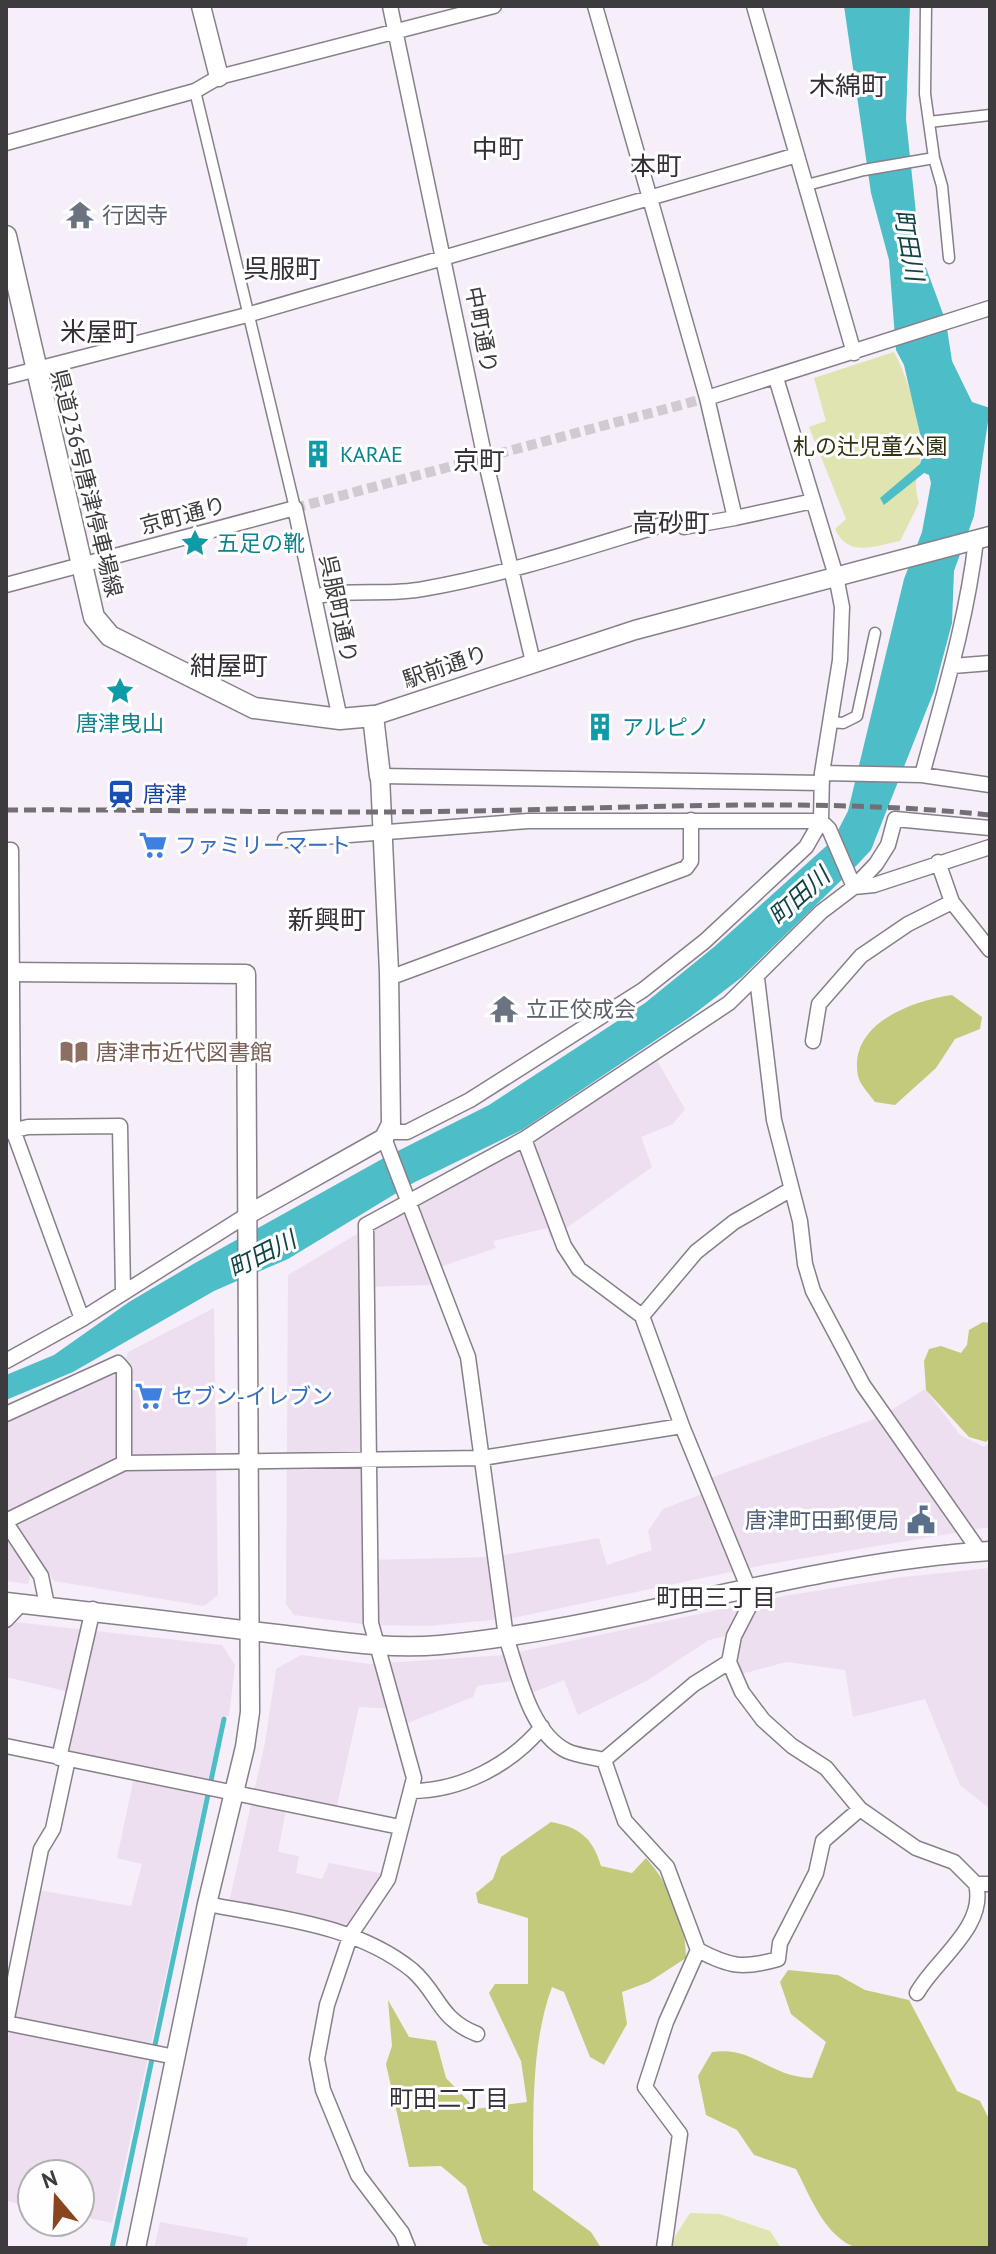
<svg xmlns="http://www.w3.org/2000/svg" width="996" height="2254" font-family="'PT Sans','Noto Sans JP',sans-serif">
	<rect width="100%" height="100%" fill="#f6eef8"/>
	<path fill="#eddff0" d="M655,1057l30,52 -12,15 -32,13 11,30 -101,72 -4,-11 -54,13 3,7 -65,22 2,15 -73,2 4,273 129,-3 106,-19 8,27 45,-15 -4,-19 15,-22 52,-20 -5,-11 170,-61 45,-28 35,46 24,12 6,-6v86l-221,37 -256,54 -85,8 -59,-1 -75,-10 -8,-11 2,-329z
		M214,1308l4,287 -14,11 -150,-25 -48,-69v-91l65,-28 54,-31 3,-10z
		M6,1534l25,39 -3,11 -22,-3z
		M990,1568v241l-30,-24 -35,-86 -72,18 -8,-47 -59,-8 -44,12 -6,-11 2,-30 -29,7 -61,40 -70,35 -14,-35 -40,16 -6,-16 -41,6 -4,11 -70,28 -7,-16 -37,-2 -23,103 -48,-11 -10,53 21,4 -3,17 26,6 7,-16 56,11 -11,26 -26,25 -119,-23 36,-159 11,-74 25,-14 69,9 135,-9 279,-59 119,-19z
		M6,1621l216,24 13,20 -6,51h-7l-110,507 -32,-7v-42h-48v32l-26,-5v-152l31,-159 94,16 11,-42 -25,-6 19,-90 -68,-18 10,-56 -72,-17z
		M160,2222l88,16 -2,10h-92z"/>
	<path fill="#e0e4b0" d="M894,352c13,22 26,70 27,96 1,22 -10,30 -2,55l-19,38c-26,5 -52,17 -65,-12l11,-10 -37,-92 17,-6 -12,-43z
		M690,2213l30,1 50,17 11,17h-109v-7z"/>
	<path fill="#c4ca7b" d="M952,995l30,22 -2,12 -25,10 -19,29 -41,37 -20,-3c-5,-7 -15,-17 -17,-26 -10,-52 53,-75 94,-81z
		M983,1322l7,1v115l-4,4 -17,-5 -43,-47 -2,-29 5,-12 12,-3 20,7 6,-8 2,-15z
		M551,1822c28,5 42,16 50,44l31,7 14,-15c24,27 40,63 40,100l-37,24 -27,10 5,32 -23,41 -14,-8 -26,-65 -12,-5c-23,62 -18,138 -19,203l58,42 10,16h-107l-11,-5 -17,-56 -25,-21 -32,1 -23,-103 6,-18 -4,-46 21,37 27,4 10,37 30,31 51,-7 -6,-41 -32,-68 6,-9h33v-66l-50,-15 -2,-10 17,-14 8,-22z
		M788,1970l50,5 27,15 44,10 48,91 23,10 10,20v127h-133c-32,-11 -46,-50 -61,-79l-42,-14 -17,-25 -31,-15 -8,-39 14,-24c43,-6 56,25 100,26l14,-36 -35,-28 -11,-32z"/>
	<path fill="#4dbec7" d="M844,6h66l-4,113 14,132 26,71 6,39 20,41 18,6 -16,108 -20,55 -2,52 -18,68 -63,159 -14,15 -115,112 -52,40 -168,113 -109,53 -125,76 -74,32 -141,81 -67,28v-25l48,-20 75,-53 66,-39 187,-104 107,-54 156,-102 69,-56 119,-107 15,-29 56,-232 18,-47 9,-49 -2,-8 -5,-2 -40,32 -4,-7 40,-34 4,-13 -20,-86 -8,-15 -7,-90 -18,-67z"/>
	<g fill="none" stroke-linecap="round" stroke-linejoin="round">
		<path stroke="#4dbec7" stroke-width="5" d="M112,2248l112,-529"/>
		<path stroke="#d1cad3" stroke-width="10" stroke-dasharray="10 5" stroke-linecap="butt" d="M295,508l412,-110"/>
		<defs>
			<path id="pedestrian" d="M926,6l-1,88 9,64 8,28 7,72
				M195,91l100,417
				M929,122l61,-7
				M807,185l57,-15 70,-12
				M830,722l13,1 14,-7 18,-83"/>
			<path id="minor" d="M390,6l95,453 48,203
				M595,6l112,392 28,120 78,-17
				M754,6l100,347
				M6,143l189,-52 24,-14 275,-71
				M6,377l241,-62 550,-160
				M707,398l283,-90
				M6,585l289,-77 45,211
				M314,597c36,-9 73,-1 109,-8 87,-15 171,-44 255,-69l6,7 51,-9
				M953,666l37,-3
				M822,773l100,2 68,10
				M922,775c21,-78 45,-155 54,-235
				M380,776l442,7
				M285,840l243,-19h293l8,8 25,58
				M6,850h5l2,280 69,189
				M938,862l14,40 38,48
				M854,887l20,-2 116,-38
				M389,978l297,-110 5,-7v-41
				M757,978l17,142 26,101 5,43 8,27 50,94 117,167
				M813,1041l6,-37 42,-48 47,-32 44,-22
				M7,1132l21,-5 92,-1 3,165
				M388,1132h19l63,-32 173,-110 62,-49 101,-94 15,-26 1,-48 18,-113 2,-53 -6,-31 -60,-198
				M384,1138l84,219 38,280c12,35 24,96 61,114 11,5 25,6 37,9
				M524,1139l40,107 15,23 63,47 40,110 66,161 2,18 -16,31 -5,26 13,30 21,28 29,26 34,22 34,41 56,39 38,14 22,22h14
				M642,1316l54,-64 38,-30 56,-32
				M6,1361l76,-42 165,-104
				M6,1414l112,-51 6,7v93
				M6,1521l118,-58 358,-5 200,-32
				M6,1523l35,53 6,29
				M6,1620l16,-17
				M6,1746l394,81
				M59,1758l34,-149
				M604,1760l21,61 42,46 31,83c32,17 45,19 80,9l2,-16 36,-70 7,-32 37,-32
				M604,1760l90,-76 35,-22
				M411,1791c50,0 99,-26 131,-64
				M207,1904c70,14 148,20 205,66 27,23 26,49 65,64
				M917,1993c18,-33 70,-66 59,-109
				M6,2023l35,-174 12,-20 15,-70
				M6,2023l169,34
				M408,2248l-6,-15 -44,-58 -35,-85 -6,-31 10,-54 24,-71 37,-55 26,-101 -43,-155 -5,-398 158,-86 205,-136 92,-91 33,-25 22,-23 12,-19 7,-26 95,9
				M664,2248l16,-114 -35,-47 21,-65 32,-72"/>
			<path id="tertiary" d="M201,6l18,71
				M373,716l262,-86 355,-94
				M6,972l240,2 4,738 -5,35 -38,157 -71,344
				M247,1215l137,-77 7,-14 -2,-152 -9,-196
				M6,1602c90,10 181,21 271,32 54,6 109,16 163,11 185,-18 363,-82 550,-94"/>
			<path id="secondary" d="M6,236l88,381 16,19 144,72 86,11 33,-3 7,60"/>
		</defs>
		<use href="#pedestrian" stroke="#877f89" stroke-width="13"/>
		<use href="#minor" stroke="#877f89" stroke-width="17"/>
		<use href="#tertiary" stroke="#877f89" stroke-width="21"/>
		<use href="#secondary" stroke="#877f89" stroke-width="23"/>
		<use href="#pedestrian" stroke="#fff" stroke-width="10"/>
		<use href="#minor" stroke="#fff" stroke-width="14"/>
		<use href="#tertiary" stroke="#fff" stroke-width="18"/>
		<use href="#secondary" stroke="#fff" stroke-width="20"/>
		<path stroke="#746f75" stroke-width="5" stroke-dasharray="12 6" stroke-linecap="butt" d="M6,810c155,-1 310,4 465,1 172,-3 347,-14 519,4"/>
	</g>
	<defs>
		<symbol id="temple-bare" viewBox="-9 -9 18 18"><path d="M0-6L5-2H3V0L6.5 2.5H4V6H1.5V3h-3V6H-4V2.5H-6.5L-3 0V-2H-5Z" fill="#6b7280" stroke="#fefefe" stroke-width="2.5" paint-order="stroke"/></symbol>
		<symbol id="building-bare" viewBox="-9 -9 18 18"><path d="M-4-6H4V6H1V3H-1V6H-4ZM-2.5-4.3h1.7v1.8h-1.7ZM.8-4.3h1.7v1.8H.8ZM-2.5-1h1.7V.8h-1.7ZM.8-1h1.7V.8H.8Z" fill="#0f9aa8" stroke="#fefefe" stroke-width="2.5" paint-order="stroke"/></symbol>
		<symbol id="sight-bare" viewBox="-9 -9 18 18"><path d="M0-6L1.8-2.2L6-1.7L2.9 1.2L3.7 5.4L0 3.3L-3.7 5.4L-2.9 1.2L-6-1.7L-1.8-2.2Z" fill="#0f9aa8" stroke="#fefefe" stroke-width="2.5" paint-order="stroke"/></symbol>
		<symbol id="station-bare" viewBox="-9 -9 18 18"><path d="M-3-6H3Q5-6 5-4V2Q5 4 3 4L4.5 6H3L1.5 4h-3L-3 6H-4.5L-3 4Q-5 4-5 2V-4Q-5-6-3-6ZM-3.5-4v3h7v-3ZM-3.5 1v1.5H-2V1ZM2 1v1.5H3.5V1Z" fill="#1a4fb4" stroke="#fefefe" stroke-width="2.5" paint-order="stroke"/></symbol>
		<symbol id="supermarket-bare" viewBox="-9 -9 18 18"><path d="M-6-5.5h2.5l.6 2H6L4.5 2H-2.5L-4.4-4H-6ZM-1.5 3.2a1.3 1.3 0 1 0 .1 0ZM3 3.2a1.3 1.3 0 1 0 .1 0Z" fill="#3f7fe0" stroke="#fefefe" stroke-width="2.5" paint-order="stroke"/></symbol>
		<symbol id="library-bare" viewBox="-9 -9 18 18"><path d="M-6-4Q-3-5.5-.7-3.5V5Q-3 3-6 4ZM6-4Q3-5.5 .7-3.5V5Q3 3 6 4Z" fill="#8d6e63" stroke="#fefefe" stroke-width="2.5" paint-order="stroke"/></symbol>
		<symbol id="civic-bare" viewBox="-9 -9 18 18"><path d="M-.6-6.5H3V-4.5H.6V-3L4-1V1h2V6H-6V1h2V-1L-.6-3ZM-1.2 2.5V6h2.4V2.5Z" fill="#5c6f8a" stroke="#fefefe" stroke-width="2.5" paint-order="stroke"/></symbol>
	</defs>
	<g fill-rule="evenodd">
		<use href="#temple-bare" x="60" y="195" width="40" height="40"/>
		<use href="#building-bare" x="298" y="434" width="40" height="40"/>
		<use href="#sight-bare" x="175" y="523" width="40" height="40"/>
		<use href="#sight-bare" x="100" y="671" width="40" height="40"/>
		<use href="#building-bare" x="580" y="707" width="40" height="40"/>
		<use href="#station-bare" x="101" y="774" width="40" height="40"/>
		<use href="#supermarket-bare" x="133" y="825" width="40" height="40"/>
		<use href="#temple-bare" x="484" y="989" width="40" height="40"/>
		<use href="#library-bare" x="54" y="1032" width="40" height="40"/>
		<use href="#supermarket-bare" x="129" y="1376" width="40" height="40"/>
		<use href="#civic-bare" x="901" y="1500" width="40" height="40"/>
	</g>
	<g text-anchor="middle" dominant-baseline="central" stroke-width="6" stroke-linejoin="round" paint-order="stroke">
		<g font-size="22" fill="#5b616d" stroke="#fefefe" text-anchor="start">
			<text x="102" y="215">行因寺</text>
			<text x="526" y="1009">立正佼成会</text>
		</g>
		<g font-size="22" fill="#3e3b3f" stroke="#fefefe">
			<text transform="translate(482 330) rotate(79)">中町通り</text>
			<text transform="translate(87 483) rotate(76)">県道236号唐津停車場線</text>
			<text transform="translate(183 515) rotate(-15)">京町通り</text>
			<text transform="translate(339 609) rotate(78)">呉服町通り</text>
			<text transform="translate(445 666) rotate(-19)">駅前通り</text>
		</g>
		<g font-size="22" fill="#303210" stroke="#fefefe">
			<text x="870" y="446">札の辻児童公園</text>
		</g>
		<g font-size="22" fill="#0d838f" stroke="#fefefe" text-anchor="start">
			<text x="340" y="454">KARAE</text>
			<text x="217" y="543">五足の靴</text>
			<text x="120" y="723" text-anchor="middle">唐津曳山</text>
			<text x="622" y="727">アルピノ</text>
		</g>
		<g font-size="22" fill="#164399" stroke="#fefefe" text-anchor="start">
			<text x="143" y="794">唐津</text>
		</g>
		<g font-size="22" fill="#366cbe" stroke="#fefefe" text-anchor="start">
			<text x="175" y="845">ファミリーマート</text>
			<text x="171" y="1396">セブン-イレブン</text>
		</g>
		<g font-size="22" fill="#785e54" stroke="#fefefe" text-anchor="start">
			<text x="96" y="1052">唐津市近代図書館</text>
		</g>
		<g font-size="22" fill="#4e5e75" stroke="#fefefe" text-anchor="end">
			<text x="899" y="1520">唐津町田郵便局</text>
		</g>
		<g font-size="24" font-style="italic" fill="#0f4347" stroke="#fefefe">
			<text transform="translate(909 245) rotate(80)">町田川</text>
			<text transform="translate(799 896) rotate(-42)">町田川</text>
			<text transform="translate(262 1254) rotate(-27)">町田川</text>
		</g>
		<g font-size="24" fill="#362f38" stroke="#fefefe">
			<text x="716" y="1597">町田三丁目</text>
			<text x="449" y="2098">町田二丁目</text>
		</g>
		<g font-size="26" fill="#362f38" stroke="#fefefe">
			<text x="848" y="85">木綿町</text>
			<text x="498" y="148">中町</text>
			<text x="656" y="165">本町</text>
			<text x="282" y="268">呉服町</text>
			<text x="99" y="331">米屋町</text>
			<text x="479" y="460">京町</text>
			<text x="671" y="522">高砂町</text>
			<text x="229" y="665">紺屋町</text>
			<text x="327" y="919">新興町</text>
		</g>
	</g>
	<rect width="996" height="2254" fill="none" stroke="#3e3b3f" stroke-width="16"/>
	<g transform="translate(56 2198) rotate(341)"><circle r="38" fill="#fefefe" stroke="#b1b0b2" stroke-width="2"/>
	<path d="M0-6L14 30L0 20L-14 30Z" fill="#8a441e"/>
	<text y="-12" font-size="22" font-weight="bold" text-anchor="middle" fill="#3e3b3f">N</text>
	</g>
</svg>
